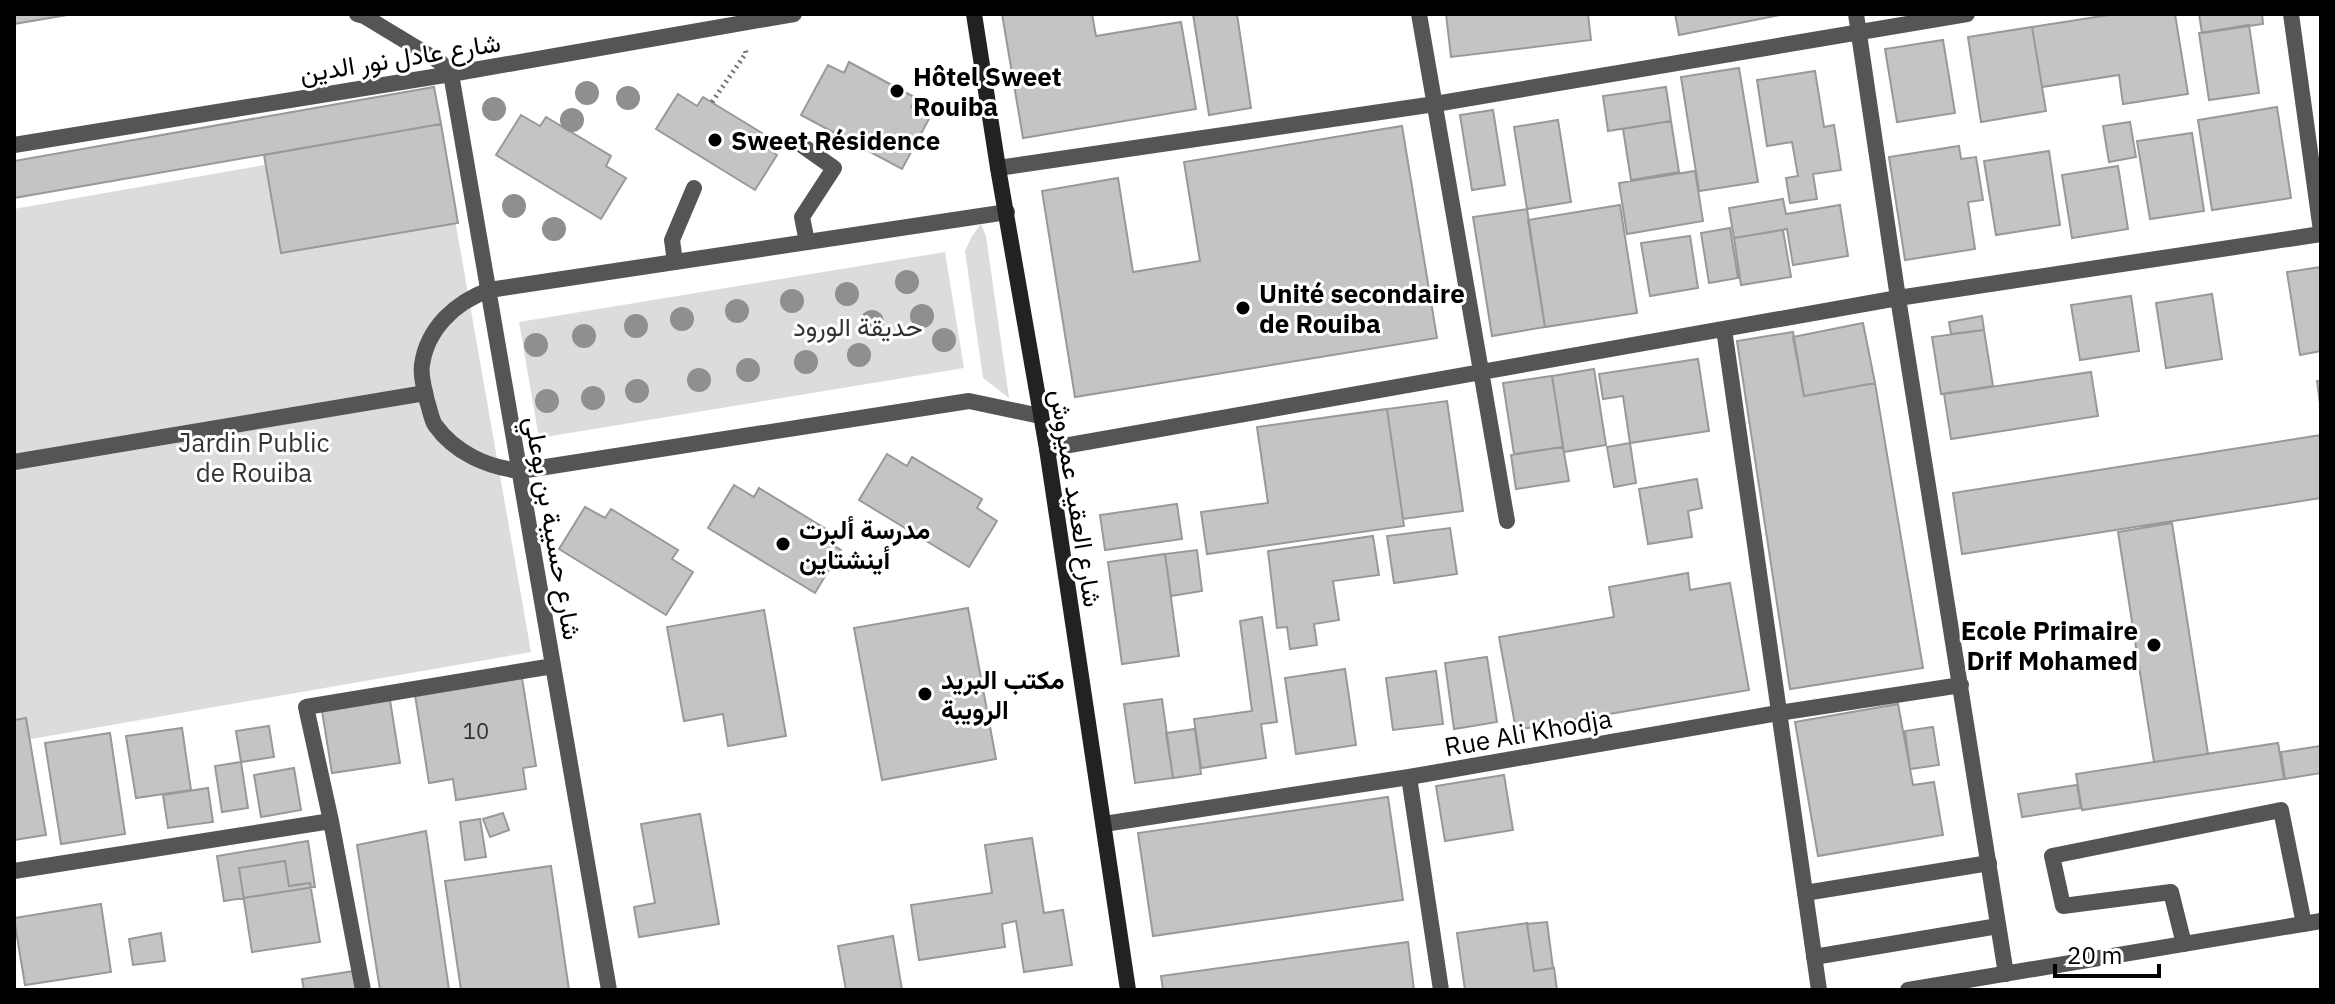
<svg xmlns="http://www.w3.org/2000/svg" width="2335" height="1004" font-family="'IBM Plex Sans',Vazirmatn,sans-serif">
	<rect width="100%" height="100%" fill="#fff"/>
	<path fill="#dcdcdc" d="M440,134l91,518 -517,90v-533z
		M981,224l5,12 23,162 -26,-20 -18,-127 7,-15z
		M945,252l19,116 -425,70 -20,-116z"/>
	<path fill="#c4c4c4" stroke="#999" stroke-width="2" d="M14,14h59l-59,10z
		M1002,14h90l4,22 85,-14 15,87 -173,29z
		M1193,14h44l14,94 -42,7z
		M1446,14h142l3,26 -140,17z
		M1675,14h110l-106,21z
		M2115,14h60l13,80 -65,10 -4,-29 -77,12 -10,-60z
		M2199,14h63l1,10 -61,9z
		M2249,25l10,68 -50,7 -10,-67z
		M2032,27l14,84 -65,11 -13,-85z
		M1943,40l12,73 -58,9 -12,-73z
		M849,62l67,36 -5,9 19,10 -28,52 -101,-54 27,-50 16,8z
		M1739,68l19,114 -59,9 -18,-114z
		M1815,71l9,56 10,-2 7,45 -28,4 4,25 -27,4 -4,-25 12,-2 -6,-34 -25,4 -10,-66z
		M434,87l7,37 -427,74v-37z
		M1666,87l5,34 -63,10 -5,-35z
		M678,94l19,12 6,-9 59,36 -5,9 20,13 -22,35 -99,-61z
		M2277,107l14,91 -79,12 -14,-90z
		M1493,110l12,75 -33,5 -12,-75z
		M521,115l19,11 6,-9 65,39 -5,10 20,12 -25,41 -105,-64z
		M1558,120l13,82 -44,7 -13,-82z
		M1671,121l8,51 -48,8 -8,-51z
		M2130,122l6,35 -27,5 -6,-36z
		M441,124l17,99 -177,30 -17,-98z
		M1402,126l35,212 -362,59 -33,-206 76,-13 15,94 67,-11 -16,-99z
		M2192,133l12,78 -54,8 -13,-78z
		M1959,146l2,13 15,-2 7,43 -15,2 7,47 -70,11 -16,-103z
		M2049,151l11,74 -64,10 -12,-74z
		M2118,166l10,63 -56,9 -10,-63z
		M1695,171l8,50 -76,13 -8,-51z
		M1783,199l3,15 54,-9 8,51 -55,9 -6,-36 -53,9 -5,-30z
		M1620,205l17,108 -92,14 -17,-107z
		M1527,209l18,118 -53,9 -19,-119z
		M1730,228l8,50 -29,5 -8,-50z
		M1783,230l8,47 -50,8 -7,-47z
		M1690,236l8,52 -48,8 -9,-53z
		M2321,267v84l-21,4 -13,-83z
		M2212,294l10,65 -56,9 -10,-65z
		M2131,296l8,55 -59,9 -9,-55z
		M1982,316l2,14 -33,4 -2,-12z
		M1863,323l12,60 -71,13 -11,-59z
		M1984,330l9,56 -52,8 -9,-57z
		M1793,332l11,64 71,-13 48,285 -133,21 -53,-348z
		M1698,359l11,72 -79,12 -7,-47 -20,3 -4,-25z
		M1594,369l12,76 -42,7 -12,-76z
		M2091,372l7,44 -147,23 -7,-45z
		M1552,376l11,71 -49,7 -11,-71z
		M2317,381h4v30z
		M1447,401l16,110 -60,8 -16,-110z
		M1387,409l17,117 -197,28 -6,-42 67,-9 -11,-76z
		M2321,435v63l-359,56 -9,-61z
		M1630,443l6,40 -22,4 -7,-40z
		M1563,447l6,34 -53,8 -5,-34z
		M887,454l20,12 5,-9 70,42 -5,9 20,13 -28,46 -110,-67z
		M1697,479l5,29 -14,3 4,26 -44,7 -9,-55z
		M734,485l20,12 5,-9 67,41 -5,8 20,13 -26,43 -107,-65z
		M1177,504l5,35 -77,11 -5,-35z
		M585,507l20,11 6,-9 67,41 -6,9 21,13 -27,43 -107,-66z
		M2172,523l36,231 -54,8 -36,-230z
		M1450,528l7,46 -63,9 -7,-47z
		M1373,536l6,39 -46,6 6,39 -25,4 3,21 -27,4 -3,-22 -10,1 -9,-77z
		M1197,550l5,41 -31,5 -6,-42z
		M1165,554l14,102 -57,8 -14,-102z
		M1688,573l2,17 40,-7 19,107 -233,40 -17,-93 115,-20 -5,-30z
		M968,608l28,151 -114,21 -28,-152z
		M764,610l22,126 -58,10 -5,-32 -39,7 -17,-94z
		M1262,617l15,105 -16,2 5,34 -65,10 -7,-49 58,-8 -12,-90z
		M1487,657l10,65 -43,7 -9,-66z
		M1345,669l11,76 -60,9 -11,-76z
		M1436,671l7,53 -50,6 -7,-52z
		M522,678l14,88 -13,2 3,21 -70,11 -3,-21 -24,4 -14,-88z
		M1162,699l11,79 -38,5 -11,-79z
		M390,700l10,63 -68,10 -10,-62z
		M1898,704l15,81 21,-3 9,53 -125,21 -23,-134z
		M26,718l20,117 -32,5v-120z
		M269,726l5,31 -33,5 -5,-31z
		M1933,727l6,38 -29,4 -5,-38z
		M182,728l9,62 -55,8 -10,-62z
		M1195,729l6,45 -28,4 -7,-45z
		M110,733l15,101 -64,10 -16,-101z
		M2278,743l6,36 -202,31 -6,-36z
		M2321,746v27l-36,6 -4,-27z
		M241,762l7,46 -26,4 -7,-46z
		M294,768l7,42 -40,7 -7,-42z
		M1504,775l9,55 -68,11 -9,-55z
		M2077,785l4,23 -59,9 -4,-23z
		M208,788l5,34 -45,6 -5,-33z
		M1388,797l15,103 -250,36 -15,-103z
		M503,813l6,17 -19,7 -7,-18z
		M700,814l19,110 -80,13 -5,-30 21,-4 -14,-79z
		M480,819l6,38 -21,3 -5,-38z
		M426,831l23,159h-69l-23,-145z
		M1032,838l12,75 19,-3 9,55 -48,7 -8,-51 -14,3 3,23 -86,13 -8,-55 81,-12 -7,-48z
		M308,841l7,46 -91,14 -7,-45z
		M285,861l4,25 21,-3 10,59 -68,10 -13,-84z
		M551,866l18,124h-108l-16,-109z
		M101,904l10,68 -86,13 -11,-67z
		M1547,922l6,46 -19,3 -7,-47z
		M1527,923l7,48 20,-3 3,22h-92l-8,-57z
		M161,933l4,28 -32,4 -4,-26z
		M893,936l9,54h-56l-8,-44z
		M1408,942l6,48h-251l-2,-14z
		M354,971l3,19h-53l-2,-11z"/>
	<g fill="none" stroke-linecap="round" stroke-linejoin="round">
		<path stroke="#777" stroke-width="5" stroke-dasharray="2 4" stroke-linecap="butt" d="M712,102l34,-49 -1,-5"/>
		<path stroke="#555" stroke-width="16" d="M800,144l34,24 -32,49 5,25
			M675,262l-3,-22 22,-52
			M14,462l411,-69
			M1805,893l184,-30
			M2184,944l-13,-52 -108,14 -11,-50 229,-46 23,114
			M1814,957l184,-31"/>
		<path stroke="#555" stroke-width="16" d="M357,14l7,2 76,46 11,12 158,916
			M1419,14l88,507
			M1856,14l42,284 108,676
			M2291,14l30,217
			M14,145l437,-71 343,-60
			M998,168l437,-64 532,-90
			M1007,212l-518,78c-33,12 -62,38 -67,75 -2,11 3,26 5,36 3,8 4,18 8,24 20,28 52,42 85,46l449,-70 71,15
			M1724,329l95,661
			M1047,449l851,-151 423,-64
			M1409,777l32,213
			M1104,824l305,-47 369,-64 183,-28
			M14,871l317,-50
			M363,990l-32,-169 -25,-114 247,-41
			M1908,990l413,-69"/>
		<path stroke="#222" stroke-width="16" d="M974,14l24,154 49,281 81,541"/>
	</g>
	<g fill="#8f8f8f">
		<circle cx="587" cy="93" r="12"/>
		<circle cx="628" cy="98" r="12"/>
		<circle cx="494" cy="109" r="12"/>
		<circle cx="572" cy="120" r="12"/>
		<circle cx="514" cy="206" r="12"/>
		<circle cx="554" cy="229" r="12"/>
		<circle cx="907" cy="282" r="12"/>
		<circle cx="847" cy="294" r="12"/>
		<circle cx="792" cy="301" r="12"/>
		<circle cx="737" cy="311" r="12"/>
		<circle cx="922" cy="316" r="12"/>
		<circle cx="682" cy="319" r="12"/>
		<circle cx="872" cy="322" r="12"/>
		<circle cx="636" cy="326" r="12"/>
		<circle cx="584" cy="336" r="12"/>
		<circle cx="944" cy="340" r="12"/>
		<circle cx="536" cy="345" r="12"/>
		<circle cx="859" cy="355" r="12"/>
		<circle cx="806" cy="362" r="12"/>
		<circle cx="748" cy="370" r="12"/>
		<circle cx="699" cy="380" r="12"/>
		<circle cx="637" cy="391" r="12"/>
		<circle cx="593" cy="398" r="12"/>
		<circle cx="547" cy="401" r="12"/>
	</g>
	<g fill="#000" stroke="#fff" stroke-width="3">
		<circle cx="897" cy="91" r="8"/>
		<circle cx="715" cy="140" r="8"/>
		<circle cx="1243" cy="308" r="8"/>
		<circle cx="783" cy="544" r="8"/>
		<circle cx="2154" cy="645" r="8"/>
		<circle cx="925" cy="694" r="8"/>
	</g>
	<g text-anchor="middle" dominant-baseline="central" stroke-width="6" stroke-linejoin="round" paint-order="stroke">
		<g font-size="22" fill="#313131">
			<text x="476" y="730">10</text>
		</g>
		<g font-size="26" fill="#000" stroke="#fff">
			<text transform="translate(400 57) rotate(-9)">شارع عادل نور الدين</text>
			<text transform="translate(1077 498) rotate(81)">شارع العقيد عميروش</text>
			<text transform="translate(554 528) rotate(80)">شارع حسيبة بن بوعلي</text>
			<text transform="translate(1528 732) rotate(-10)">Rue Ali Khodja</text>
		</g>
		<g font-size="26" font-weight="bold" fill="#000" stroke="#fff" text-anchor="start">
			<text x="913" y="76">Hôtel Sweet<tspan x="913" dy="30">Rouiba</tspan></text>
			<text x="731" y="140">Sweet Résidence</text>
			<text x="1259" y="293">Unité secondaire<tspan x="1259" dy="30">de Rouiba</tspan></text>
			<text x="799" y="529">مدرسة ألبرت<tspan x="799" dy="30">أينشتاين</tspan></text>
			<text x="2138" y="630" text-anchor="end">Ecole Primaire<tspan x="2138" dy="30">Drif Mohamed</tspan></text>
			<text x="941" y="679">مكتب البريد<tspan x="941" dy="30">الرويبة</tspan></text>
		</g>
		<g font-size="26" fill="#333" stroke="#fff">
			<text x="858" y="326">حديقة الورود</text>
			<text x="254" y="442">Jardin Public<tspan x="254" dy="30">de Rouiba</tspan></text>
		</g>
	</g>
	<rect width="2335" height="1004" fill="none" stroke="#000000" stroke-width="32"/>
	<path d="M2055 964v12h104v-12" fill="none" stroke="#000000" stroke-width="4"/>
	<text x="2067" y="964" font-size="24" fill="#000000" stroke="#ffffff" stroke-width="6" paint-order="stroke">20 m</text>
</svg>
